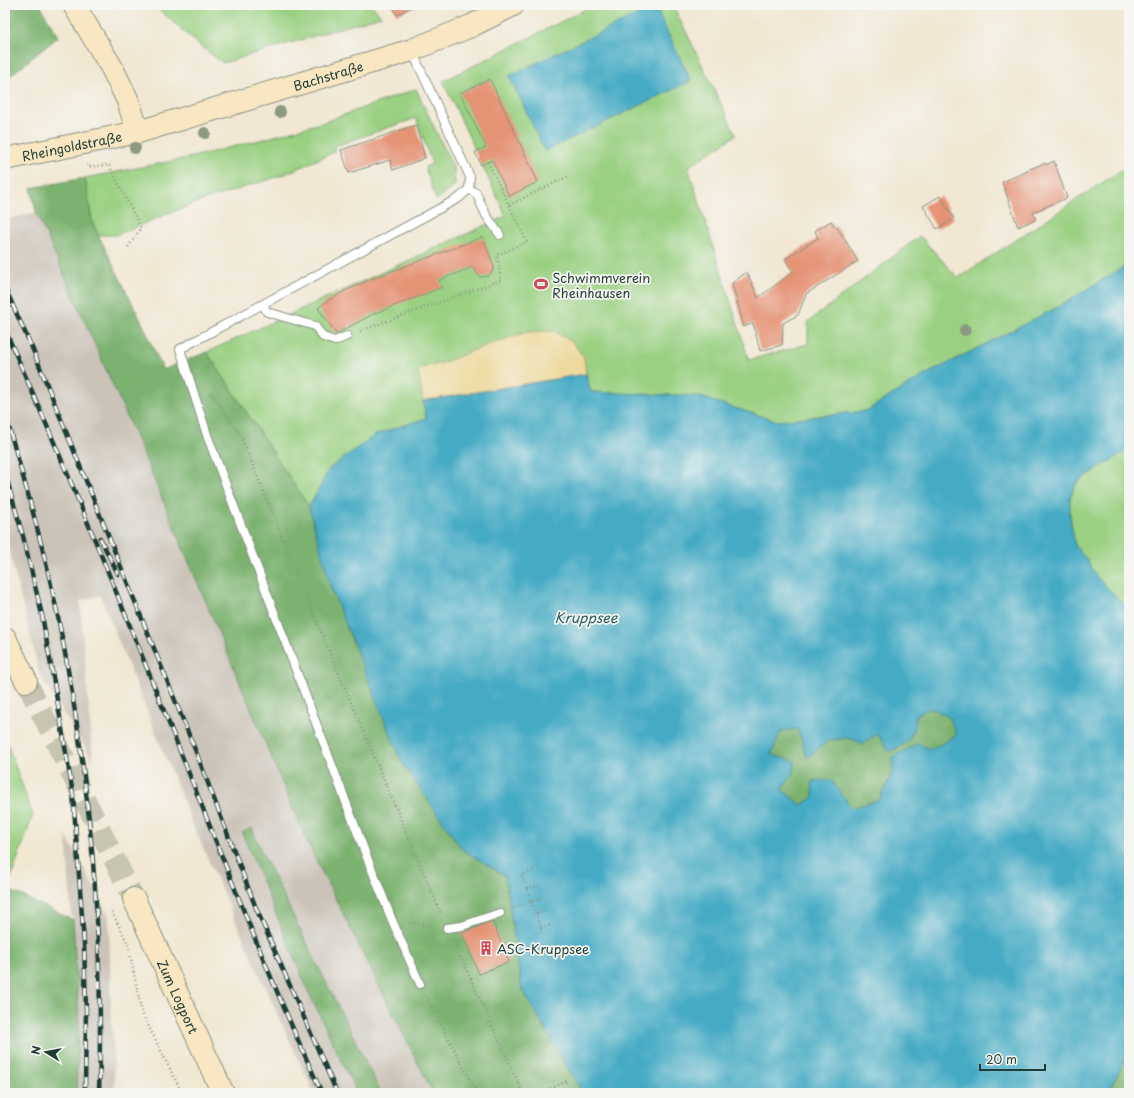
<svg xmlns="http://www.w3.org/2000/svg" width="1134" height="1098" font-family="'Playpen Sans',sans-serif">
	<rect width="100%" height="100%" fill="#f6f6f2"/>
	<filter id="ink" filterUnits="userSpaceOnUse"><feTurbulence type="fractalNoise" baseFrequency=".025" numOctaves="2"/><feDisplacementMap in="SourceGraphic" scale="8" xChannelSelector="R" yChannelSelector="G"/><feConvolveMatrix kernelMatrix="1 2 1 2 8 2 1 2 1" color-interpolation-filters="sRGB"/></filter>
	<filter id="wash" filterUnits="userSpaceOnUse"><feTurbulence type="fractalNoise" baseFrequency=".012" numOctaves="4" result="noise"/><feDisplacementMap in="SourceGraphic" scale="16" xChannelSelector="R" yChannelSelector="G"/><feGaussianBlur stdDeviation="0.9" result="paint"/><feColorMatrix in="noise" values="0 0 0 0 0 0 0 0 0 0 0 0 0 0 0 0 0 1.4 0 .05"/><feComposite in="paint" operator="in"/></filter>
	<g filter="url(#wash)">
		<rect width="100%" height="100%" fill="#f1e7d2"/>
		<path fill="#cbc3b8" d="M36,212l104,234 168,398 125,249h-52l-120,-242 -9,-23 -10,5 66,158 49,102h-43l-36,-77 -86,-193 -92,-228 -20,6 13,159 -53,-84 -35,-143v-313z
			M66,835l43,81 2,89 4,88h-39l3,-70z"/>
		<path fill="#9ad081" stroke="#5c865a" d="M154,5h218l9,11 -158,47 -24,-18z
			M594,5h79l63,130 -48,32 61,193 59,-16v-22l112,-86 38,42 171,-113v99l-71,43 -135,69 -57,35 -89,10 -81,-25 -105,-4 -5,-18 -163,27 3,17 -51,17 -45,33 -21,39 -102,-155 299,-136 -63,-135z
			M416,89l38,80 1,16 -19,15 -11,-33 7,-3 -16,-46 -81,28 -1,6 -51,23 -88,28 -79,32h-18l-6,-13 -7,-44 103,-20 76,-19 60,-17z
			M1129,449v158l-4,-1 -29,-30 -9,-16 -12,-14 -5,-30v-19l7,-15z
			M5,738l28,77 -26,74 -2,2z"/>
		<path fill="#7bb26f" stroke="#4d7852" d="M5,5h35l18,32 -53,43z
			M85,178l7,44 53,107 18,41 44,-18 102,155 22,81 71,174 60,87 43,27 17,113 61,104h-150l-125,-249 -168,-398 -104,-234 -5,-24z
			M932,707l18,11 6,17 -14,9 -13,5 -36,23 -14,28 -27,8 -39,-10 -12,7 -20,-16 13,-16 -23,-18 10,-24 17,-2 31,11 21,-2 13,6 14,-10 35,1 5,-21z
			M252,828l9,23 120,242h-24l-49,-102 -66,-158z
			M7,889l66,31 6,103 -3,70h-71v-202z
			M1129,1054v39h-22z"/>
		<path fill="#eeda9e" stroke="#868c69" d="M554,331l18,11 12,15 2,17 -163,27 -5,-32 24,-6 45,-18 40,-13z"/>
		<path fill="#44aac4" stroke="#32747c" fill-rule="evenodd" d="M655,6l36,75 -146,70 -36,-75z
			M1129,264v185l-52,33 -7,15v19l5,30 12,14 9,16 33,34v444l-22,39h-524l-61,-104 -17,-113 -43,-27 -60,-86 -71,-175 -22,-81 21,-39 45,-33 51,-17 -3,-17 163,-27 5,18 105,4 81,25 89,-10 57,-35 135,-69zM932,708l18,10 6,17 -14,9 -13,5 -11,-6 -25,14v15l-14,28 -27,8 -21,-28 -19,1 1,17 -12,7 -20,-16 13,-16 1,-12 -24,-6 10,-24 17,-2 9,29 22,-18 21,-2 13,6 14,-10 13,18c23,-12 21,-13 27,-38z"/>
		<g id="blocks">
			<path fill="#e59375" d="M392,5h24l-19,10z
				M490,79l48,103 -29,14 -17,-36 -11,5 -6,-13 11,-5 -26,-54z
				M416,125l9,33 -32,12 -3,-10 -41,13 -8,-23z
				M1054,161l13,37 -34,14 3,7 -18,8 -16,-45 26,-11 -1,-1 18,-7 1,2z
				M940,196l14,22 -17,11 -14,-23z
				M831,221l4,6h2l21,34 -52,33 -8,21 -15,8 -1,22 -22,6 -7,-28 -9,4 -12,-44 15,-11 11,26 35,-26 -8,-13 33,-21 -3,-7z
				M483,237l11,30 -1,4 -5,5 -7,1 -2,-1 -6,-9 -34,13 3,7 -14,6 -55,21 -37,20 -18,-26 9,-7 18,-10 26,-12z
				M492,921l17,41 -30,12 -17,-41z"/>
		</g>
	</g>
	<g filter="url(#ink)">
		<use href="#blocks" fill-opacity="0" stroke="#889283" stroke-width="1"/>
		<g fill="none" stroke-linecap="round" stroke-linejoin="round">
			<path stroke="#c7c5b2" stroke-width="22" stroke-dasharray="22 11" stroke-linecap="butt" d="M26,681l108,218"/>
			<defs>
				<path id="lane" d="M412,51l58,126 -1,12 -10,9 -279,151 27,86 159,420 26,65 28,64
					M469,189l7,4 10,22 14,20
					M263,305l4,7 48,14 8,11 12,4 12,-5
					M447,928l15,-2 38,-13"/>
				<g id="secondary">
					<path d="M74,5l38,63 16,33 10,31"/>
					<path id="s1" d="M5,159l133,-27 274,-82 59,-24 42,-21"/>
					<path d="M5,638l21,43"/>
					<path id="s2" d="M134,899l89,194"/>
				</g>
			</defs>
			<use href="#lane" stroke="#889283" stroke-width="10"/>
			<use href="#secondary" stroke="#889283" stroke-width="24"/>
			<path stroke="#889283" stroke-width="2.5" stroke-dasharray="1 3" stroke-linecap="butt" d="M87,165l1,2 21,-2 32,63 -14,21
				M509,205l60,-29
				M360,331l141,-51 -4,-25 30,-13 -39,-80
				M211,393l29,41 84,205 117,275
				M533,871l-11,4 19,53 11,-4
				M527,889l12,-4
				M514,908l30,-11
				M112,912l16,32 14,69 40,80
				M537,914l11,-4
				M410,923l23,3
				M454,942l69,151
				M426,996l51,97
				M544,1093l2,-2 20,-10"/>
			<use href="#lane" stroke="#fff" stroke-width="8"/>
			<use href="#secondary" stroke="#f9e7c3" stroke-width="22"/>
			<defs>
				<path id="rail" d="M5,288l28,62 163,402 60,156 81,185
					M5,330c65,145 124,293 183,441 43,108 85,217 134,322
					M5,414c19,65 38,131 52,198 32,156 47,321 42,481
					M5,473l18,63 19,79 16,90 15,89 11,149 2,66 -1,84
					M100,538l18,36"/>
			</defs>
			<use href="#rail" stroke="#1f3d34" stroke-width="4.5"/>
			<use href="#rail" stroke="#f6f6f2" stroke-width="3" stroke-dasharray="9" stroke-linecap="butt"/>
		</g>
		<g fill="#8b9983">
			<circle cx="280" cy="112" r="6"/>
			<circle cx="205" cy="133" r="6"/>
			<circle cx="135" cy="148" r="6"/>
			<circle cx="965" cy="330" r="6"/>
		</g>
	</g>
	<defs>
		<symbol id="stadium-bare" viewBox="-9 -9 18 18"><path d="M0-5a6.5 5 0 1 0 0 10a6.5 5 0 1 0 0-10ZM-3.5-1.8h7v3.6h-7Z" fill="#d1495b" stroke="#f6f6f2" stroke-width="2.5" paint-order="stroke"/></symbol>
		<symbol id="building-bare" viewBox="-9 -9 18 18"><path d="M-4-6H4V6H1V3H-1V6H-4ZM-2.5-4.3h1.7v1.8h-1.7ZM.8-4.3h1.7v1.8H.8ZM-2.5-1h1.7V.8h-1.7ZM.8-1h1.7V.8H.8Z" fill="#d1495b" stroke="#f6f6f2" stroke-width="2.5" paint-order="stroke"/></symbol>
	</defs>
	<g fill-rule="evenodd">
		<use href="#stadium-bare" x="531" y="274" width="20" height="20"/>
		<use href="#building-bare" x="476" y="938" width="20" height="20"/>
	</g>
	<g text-anchor="middle" dominant-baseline="central" stroke-width="3.5" stroke-linejoin="round" paint-order="stroke">
		<g font-size="13" fill="#1f3d34" stroke="#f6f6f2">
			<text stroke="none"><textPath href="#s1" startOffset="334">Bachstraße</textPath></text>
			<text stroke="none"><textPath href="#s1" startOffset="68">Rheingoldstraße</textPath></text>
			<text stroke="none"><textPath href="#s2" startOffset="107">Zum Logport</textPath></text>
		</g>
		<g font-size="13" fill="#1f3d34" stroke="#f6f6f2" text-anchor="start">
			<text x="552" y="277">Schwimmverein<tspan x="552" dy="15">Rheinhausen</tspan></text>
			<text x="497" y="948">ASC-Kruppsee</text>
		</g>
		<g font-size="14" font-style="italic" fill="#2a5e5f" stroke="#f6f6f2">
			<text x="586" y="617">Kruppsee</text>
		</g>
	</g>
	<rect width="1134" height="1098" fill="none" stroke="#f6f6f2" stroke-width="20"/>
	<g transform="translate(46 1052) rotate(281)" stroke="#f6f6f2" stroke-width="3" paint-order="stroke">
	<path d="M0-3L7 15L0 10L-7 15Z" fill="#1f3d34"/>
	<text y="-6" font-size="11" font-weight="bold" text-anchor="middle" fill="#1f3d34">N</text>
	</g>
	<path d="M980 1064v6h65v-6" fill="none" stroke="#1f3d34" stroke-width="2"/>
	<text x="986" y="1064" font-size="12" fill="#1f3d34" stroke="#f6f6f2" stroke-width="3" paint-order="stroke">20 m</text>
</svg>
